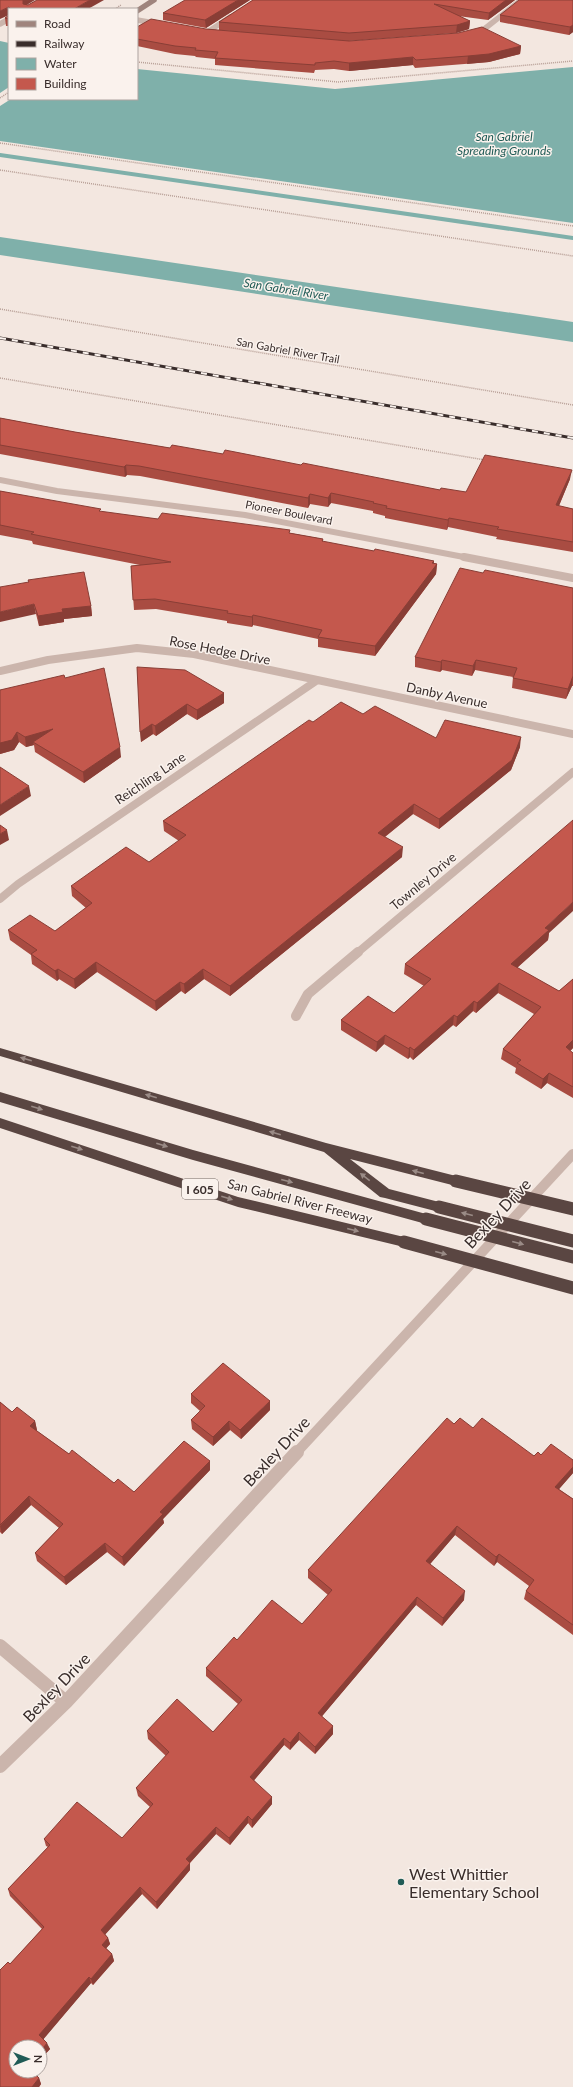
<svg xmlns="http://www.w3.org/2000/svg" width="573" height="2087" font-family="Lato,sans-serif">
	<rect width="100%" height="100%" fill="#f3e7e0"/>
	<path fill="#7fb0aa" d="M0,41l9,2v44l-9,6z
		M573,67v156l-573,-82v-35l11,-7h126v-30l198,20z"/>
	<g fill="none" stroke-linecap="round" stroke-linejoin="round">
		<path stroke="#7fb0aa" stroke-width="4" d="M0,155l573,83"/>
		<path fill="#7fb0aa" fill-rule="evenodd" d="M0,237l573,85v20l-573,-87z"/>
		<path stroke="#b79f96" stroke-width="1.5" stroke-dasharray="1 1" stroke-linecap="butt" d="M115,9l6,-4
			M137,62l201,20 235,-21
			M0,98l9,-6
			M0,143l573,83
			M0,170l573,86
			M0,309l573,96
			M0,378l485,82"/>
		<path stroke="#cbb5ac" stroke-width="5.5" d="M0,24l9,-5
			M206,33l24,-16"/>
		<path stroke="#cbb5ac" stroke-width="5.5" d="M137,20l23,4
			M472,33l11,-3 38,-30"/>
		<path stroke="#cbb5ac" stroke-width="6" d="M0,480l57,11 188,24 224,43"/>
		<path stroke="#cbb5ac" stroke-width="8" d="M464,557l109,21
			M0,671l48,-11 89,-12 57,6 379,80
			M0,899l18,-15 298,-203
			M357,953l216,-181"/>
		<path stroke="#cbb5ac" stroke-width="10" d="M296,1016l12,-22 50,-42
			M296,1453l277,-299"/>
		<path stroke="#cbb5ac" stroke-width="14" d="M0,1646l66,56
			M0,1766l66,-64 231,-250"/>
		<path stroke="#9f847d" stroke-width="5.5" d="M137,11l17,-11"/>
		<path fill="#5a4642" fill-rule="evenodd" d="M0,1048l326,95 130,33 5,1 1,4 -1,4 -5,1 -106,-27 39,30 50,13 5,1 1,4 -1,4 -5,1 -54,-14 -5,-1 -56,-45 -324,-96z
			M0,1092l193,58 233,64 5,1 2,4 -2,4 -5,1 -233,-64 -193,-58z
			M0,1118l238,79 166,40 5,1 2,4 -2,4 -5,1 -166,-40 -238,-79z"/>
		<defs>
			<path id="rail" d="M0,338l573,100"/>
		</defs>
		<use href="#rail" stroke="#392d2b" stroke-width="3"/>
		<use href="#rail" stroke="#faf2ed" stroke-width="2" stroke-dasharray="6" stroke-linecap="butt"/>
		<path stroke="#5a4642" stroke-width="13" d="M456,1181l117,28
			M439,1207l134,34
			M426,1219l147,38
			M404,1242l169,46"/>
	</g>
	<path fill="#a94c42" d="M250,0l-44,28 -43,-8v-7z
		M253,0h262l-27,20 -30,-4 12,5 -1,8 -13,4 -107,8 -130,-11v-8z
		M573,0v32l-4,3 -69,-13v-7z
		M9,15v11h-3l-1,-8z
		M137,27l69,2 143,12 172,5 -1,8 -31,8 -74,6 -2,-3 -64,6 -15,-2 -19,1 -1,3 -99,-8v-6l-19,-2 -1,-1 -20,-2 -38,-8z
		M0,418l75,14 95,16 53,6 78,11 139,25 26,2 104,-13 -11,27 14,3v43l-77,-13 1,-2 -49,-10 -1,3 -62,-12v-2l-12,-3v-2l-42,-8 -3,4 -18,-3 -2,4 -168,-32 -13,-1 -2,2 -125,-23z
		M0,491l101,21 57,7 132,14 33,6v3l51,9 60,10v2l3,1 -1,10 -61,82 -57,-9v-8l-65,-14 -1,2 -25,-4v-2l-71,-12 -22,1 -3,-44 9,-1 -107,-21 -1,-3 -32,-6z
		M483,573l90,15v98h-1l-6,13 -54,-11 1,-11 -38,-7 -3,6 -30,-6 -2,2 -25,-5v-10z
		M28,580l63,26 1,10 -28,3v3l-25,4 -3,-12z
		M137,667l87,26v10l-27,17 -10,-6 -31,22 -3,-2 -12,8z
		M65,678l56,79 -37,26 -49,-31 -1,-7 -8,2 -7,-5 -5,8 -14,4v-64z
		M363,714l73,24 84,9 -9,23 -72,59 -26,-15 -28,23 17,20 -172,139 -26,-17 -19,15 -4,-3 -25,20 -59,-39 -22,17 -16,-10 -2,2 -25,-17 -1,-9 -21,-15 -2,-10 47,1 31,-23 -14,-12 -1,-10 78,-24 30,-21 -15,-10 -1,-10 150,-99z
		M549,933l-1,7 -31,28 42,23 14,-12v69l-3,3 3,2v45l-26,-15 -6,6 -26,-16 1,-5 -15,-9 2,-10 31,-35 -36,-21 -22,20 -3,-2 -17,16 -3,-2 -40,35 -3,-3 -2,2 -24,-15 -8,8 -35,-22v-10l53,-7 30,-27 -20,-12 1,-10z
		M191,1394l79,16 -29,29 -11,-9 -17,16 -21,-17 -1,-9 9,-9 -9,-8z
		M0,1402l12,10 23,9 2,10 32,23 45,29 20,9 76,-31v9l-47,49 1,4 -40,43 -17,-14 -41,33 -29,-24 -2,-8 24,-25 -28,-23 -29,29 -2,-2z
		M454,1424l19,4 61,28 7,-1 32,5v13l-14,16 14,10v136l-49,-36 2,-8 3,-5 -32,-24 -3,4 -39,-31 -25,29 34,36 -22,26 -26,-21 -94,111 11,18 -18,20 -16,-14 -9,10 -6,-5 -30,35 18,24 -20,24 -4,-5 -18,22 -14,-11 -26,29v7l-33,39 -15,-15 -37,40 3,4 2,6 -4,4 6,6 2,7 -21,24 -2,-2 -48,56 7,10 -10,11v-13l-24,24 23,7 2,6 -2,3h-39l10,-123 32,-35 -32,-33 -2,-7 40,-42 -2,-1 -2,-7 78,-1 28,-31 -12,-11 -2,-8 30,-32 -18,-17 -1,-8 66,1 25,-28 -32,-28v-8l31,-28 65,-16 26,-29 -20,-17v-8z"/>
	<path fill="#893e36" d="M23,0h12l-10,6 -2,-2z
		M90,0h14l-16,9h-14z
		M238,0h12l-44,28 -1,-8z
		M506,0h9l-27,20 1,-7z
		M9,7v8l-9,4v-8z
		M470,21l-1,8 -13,4 1,-8z
		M573,25v7l-4,3 1,-8z
		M521,46l-1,8 -31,8 -22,2 1,-8z
		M413,57v8l-64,6v-8z
		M126,465l1,10 -2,2 -1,-10z
		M572,470l-2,9 -15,36 1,-10z
		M331,493v10l-3,4v-9z
		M310,494v10l-2,4v-10z
		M449,518l-1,9 -1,3 1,-10z
		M434,561l-1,8 4,-5 -1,10 -61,82v-10z
		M34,604l2,10 -36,8v-10z
		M91,606l1,10 -28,3v3l-25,4 -1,-10 24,-7z
		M253,615v10l-1,2v-10z
		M442,660v10l-2,2 1,-10z
		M476,660l-1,10 -3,6 1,-10z
		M573,676l-1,10 -6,13 2,-10z
		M224,693v10l-27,17v-10z
		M187,704v10l-31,22 -1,-10z
		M152,724l1,10 -12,8 -1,-10z
		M53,729l-20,13 1,3 -8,2 -1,-10z
		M17,732l2,10 -5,8 -14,4v-11z
		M521,737l-1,10 -9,23 -72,59v-10z
		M120,747l1,10 -37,26 -1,-11z
		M29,786l2,10 -31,20v-11z
		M414,804l-1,10 -36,29 1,-10z
		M7,830l2,10 -9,5v-11z
		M403,847l-1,10 -172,139v-10z
		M573,902v9l-24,22 -1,7 -38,34 1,-10 34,-36z
		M96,962l1,10 -22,17 -1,-10z
		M58,969l1,10 -2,2 -2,-10z
		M203,969l1,10 -19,15 -1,-10z
		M180,982l1,9 -25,20 -1,-10z
		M499,983l-1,10 -22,20 1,-10z
		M474,1001l-1,10 -17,16 1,-10z
		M454,1015l-1,10 -40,35 1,-10z
		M385,1035l-1,9 -8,8 1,-10z
		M573,1040v8l-9,9 2,-10z
		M410,1047v10l-2,2 1,-10z
		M549,1073l-2,10 -6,6 2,-10z
		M270,1401v9l-29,29 -1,-9z
		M35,1421l2,9 -5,5 -2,-9z
		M229,1421l1,9 -17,16v-9z
		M210,1461v9l-47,49 1,4 -40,43 -2,-9 38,-45z
		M573,1467v6l-20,23 2,-9z
		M29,1496l2,9 -29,29 -2,-8z
		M457,1526l-2,9 -30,35 1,-9z
		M105,1543l2,9 -41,33 -2,-8z
		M499,1554l-2,8 -3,4 2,-9z
		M465,1591l-1,9 -22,26 1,-8z
		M417,1597l-1,8 -98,116v-8z
		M333,1726v8l-18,20v-7z
		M299,1732v8l-9,10v-7z
		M284,1738v7l-33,39 -1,-7z
		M272,1797v7l-20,24v-8z
		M248,1816v7l-18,22 -1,-7z
		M216,1827v7l-29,32 -1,-7z
		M190,1863v7l-33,39 -1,-7z
		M140,1887l2,7 -39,43 -2,-7z
		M108,1938l2,6 -6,7 -2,-6z
		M112,1954l2,7 -21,24 -2,-6z
		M89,1977l2,6 -49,58 -3,-6z
		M47,2043l3,6 -10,11v-8z
		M39,2078l2,6 -2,3h-7z"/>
	<path fill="#c4584d" stroke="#893e36" d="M0,0h23v4l5,1 9,-5h53l-16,9h-63l-2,-2 -9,4z
		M185,0h53l-33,20 -42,-7z
		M253,0h253l-17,13 -55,-9 36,17 -13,4 -108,8 -130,-11z
		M519,0h54v25l-3,2 -70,-12z
		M9,15v4l-4,-1z
		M151,19l55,10 143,12 109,-8 24,-6 39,19 -32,8 -21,2 -52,4 -3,-3 -64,6 -15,-2 -19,2v2l-100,-7 3,-6 -23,-2 1,-2 -21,-2 -38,-7v-12z
		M0,418l75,14 95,16 2,-3 51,9 2,-4 76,15 2,-2 137,27 1,-2 25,4 19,-37 87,15 -16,35 17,4v33l-76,-13 2,-2 -50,-9 -1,2 -62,-12 1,-2 -14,-3 1,-1 -43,-9 -3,5 -18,-4 -2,4 -169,-32 -13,-1 -2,2 -124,-22z
		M0,491l101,18 -2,2 59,8 4,-6 128,17 -1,3 34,6 -1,2 52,10 1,-2 59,12 -2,2 5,1 -62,82 -57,-9 4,-7 -69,-15 -1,2 -25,-4 1,-2 -73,-12 -22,1 -2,-34 40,-4 -140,-28 3,-2 -34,-7z
		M460,568l23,5 2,-3 88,18v88l-5,13 -55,-11 4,-10 -41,-8 -3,6 -31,-6 -1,2 -26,-5z
		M84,572l7,34 -29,3 1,3 -25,4 -4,-12 -34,8v-25l29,-5 -1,-2z
		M137,667l48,3 39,23 -27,17 -10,-6 -32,22 -3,-2 -12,8z
		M104,668l16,79 -37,25 -50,-30 20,-13 -28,8 -8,-5 -5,8 -12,3v-53l64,-15 1,3z
		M341,702l22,12 12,-8 61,32 9,-18 76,17 -9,23 -73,59 -25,-15 -36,29 25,14 -173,139 -27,-17 -19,15 -4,-2 -25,19 -59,-39 -22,17 -16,-10 -3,2 -24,-17 6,-4 -29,-20 22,-15 25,16 37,-28 -21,-17 55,-39 23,15 37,-27 -23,-14 146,-101 4,2z
		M0,767l29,19 -29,19z
		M573,820v82l-28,26 4,2 -38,34 48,27 14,-12v61l-7,7 7,6v34l-24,-14 -6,6 -26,-16 4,-3 -18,-11 38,-42 -42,-24 -22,20 -3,-2 -17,16 -3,-2 -40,35 -4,-3 -1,2 -24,-14 -8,7 -36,-22 27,-24 26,17 37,-34 -26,-15z
		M0,825l7,5 -7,4z
		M223,1363l47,38 -30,29 -11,-9 -16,16 -22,-17 14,-14 -14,-12z
		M0,1402l12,10 5,-5 18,14 -5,5 39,28 3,-4 42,33 4,-4 16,13 50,-51 26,20 -50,51 3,2 -41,43 -17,-14 -41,34 -29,-24 28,-29 -34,-28 -29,29z
		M447,1418l7,6 6,-6 13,10 9,-10 52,38 4,-4 3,3 10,-11 22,16v7l-18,20 18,12v126l-47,-34 8,-11 -35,-26 -3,3 -39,-31 -31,35 39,30 -22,27 -26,-21 -99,116 15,13 -18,21 -16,-15 -9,11 -6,-5 -34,39 22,20 -20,23 -4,-4 -19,22 -13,-11 -30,32 4,4 -34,39 -16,-15 -39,43 7,8 -6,7 10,9 -21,25 -2,-2 -50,58 8,8 -7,9v-5h-24v24h16l7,7 -7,9h-32v-117l8,-8 2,2 34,-37 -36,-38 42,-44 -6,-6 33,-37 45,36 31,-34 -17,-16 33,-36 -22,-21 30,-32 36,33 29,-32 -36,-32 28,-31 3,3 35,-40 30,24 30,-34 -24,-20z"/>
	<defs><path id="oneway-solid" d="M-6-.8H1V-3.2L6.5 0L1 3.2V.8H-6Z"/></defs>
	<g fill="#9a8b86">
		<use href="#oneway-solid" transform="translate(26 1059) rotate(-164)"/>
		<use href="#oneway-solid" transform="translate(151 1096) rotate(-164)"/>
		<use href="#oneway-solid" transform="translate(37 1108) rotate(17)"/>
		<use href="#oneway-solid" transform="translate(275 1133) rotate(-164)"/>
		<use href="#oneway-solid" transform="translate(162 1145) rotate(17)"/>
		<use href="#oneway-solid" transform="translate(77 1148) rotate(18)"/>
		<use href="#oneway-solid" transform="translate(418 1172) rotate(-165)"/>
		<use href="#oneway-solid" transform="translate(365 1177) rotate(-142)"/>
		<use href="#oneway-solid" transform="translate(287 1181) rotate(15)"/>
		<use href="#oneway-solid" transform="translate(227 1198) rotate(18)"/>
		<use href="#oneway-solid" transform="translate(467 1214) rotate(-166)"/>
		<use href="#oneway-solid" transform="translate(353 1230) rotate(14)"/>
		<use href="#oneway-solid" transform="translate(518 1243) rotate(15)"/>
		<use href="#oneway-solid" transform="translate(441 1253) rotate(15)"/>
	</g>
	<circle fill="#205b56" stroke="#faf2ed" stroke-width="1.5" cx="401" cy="1882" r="4"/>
	<g text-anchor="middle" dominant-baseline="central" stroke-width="3" stroke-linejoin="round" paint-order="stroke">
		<g font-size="11" fill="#392d2b" stroke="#faf2ed">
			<text transform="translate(288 350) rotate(10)">San Gabriel River Trail</text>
			<text transform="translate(289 512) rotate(11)">Pioneer Boulevard</text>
		</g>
		<g font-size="12" font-style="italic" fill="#205b56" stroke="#faf2ed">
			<text x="504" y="136">San Gabriel<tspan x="504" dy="14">Spreading Grounds</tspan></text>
			<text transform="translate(286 289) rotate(9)">San Gabriel River</text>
		</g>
		<rect fill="#faf2ed" stroke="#736865" stroke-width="1" x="182" y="1179" width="36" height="20" rx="3"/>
		<g font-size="12" font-weight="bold" fill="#392d2b">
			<text x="200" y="1189">I 605</text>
		</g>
		<g font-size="13" fill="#392d2b" stroke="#faf2ed">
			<text transform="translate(220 650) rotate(11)">Rose Hedge Drive</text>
			<text transform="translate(447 695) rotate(12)">Danby Avenue</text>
			<text transform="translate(150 778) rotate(-34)">Reichling Lane</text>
			<text transform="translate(423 881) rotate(-40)">Townley Drive</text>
			<text transform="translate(300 1201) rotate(14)">San Gabriel River Freeway</text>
		</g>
		<g font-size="16" fill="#392d2b" stroke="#faf2ed">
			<text transform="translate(497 1213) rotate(-47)">Bexley Drive</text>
			<text transform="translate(276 1451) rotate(-47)">Bexley Drive</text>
			<text transform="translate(56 1687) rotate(-46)">Bexley Drive</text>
		</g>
		<g font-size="16" fill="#392d2b" stroke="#faf2ed" text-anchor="start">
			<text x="409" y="1873">West Whittier<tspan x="409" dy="18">Elementary School</tspan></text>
		</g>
	</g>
	<rect x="8" y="8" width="130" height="92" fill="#faf2ed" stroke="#ada39f"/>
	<rect x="16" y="21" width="20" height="6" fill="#9f847d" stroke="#ada39f"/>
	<text x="44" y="28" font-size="12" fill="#392d2b">Road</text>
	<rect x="16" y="41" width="20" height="6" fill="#392d2b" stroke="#ada39f"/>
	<text x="44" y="48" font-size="12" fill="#392d2b">Railway</text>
	<rect x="16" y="58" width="20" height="12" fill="#7fb0aa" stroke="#ada39f"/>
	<text x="44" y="68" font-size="12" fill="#392d2b">Water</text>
	<rect x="16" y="78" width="20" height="12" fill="#c4584d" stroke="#ada39f"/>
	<text x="44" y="88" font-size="12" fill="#392d2b">Building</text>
	<g transform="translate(28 2059) rotate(90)"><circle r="19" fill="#faf2ed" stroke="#ada39f"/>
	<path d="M0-3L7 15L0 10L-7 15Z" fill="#205b56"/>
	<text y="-6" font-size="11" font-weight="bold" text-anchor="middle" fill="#392d2b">N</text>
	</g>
</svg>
